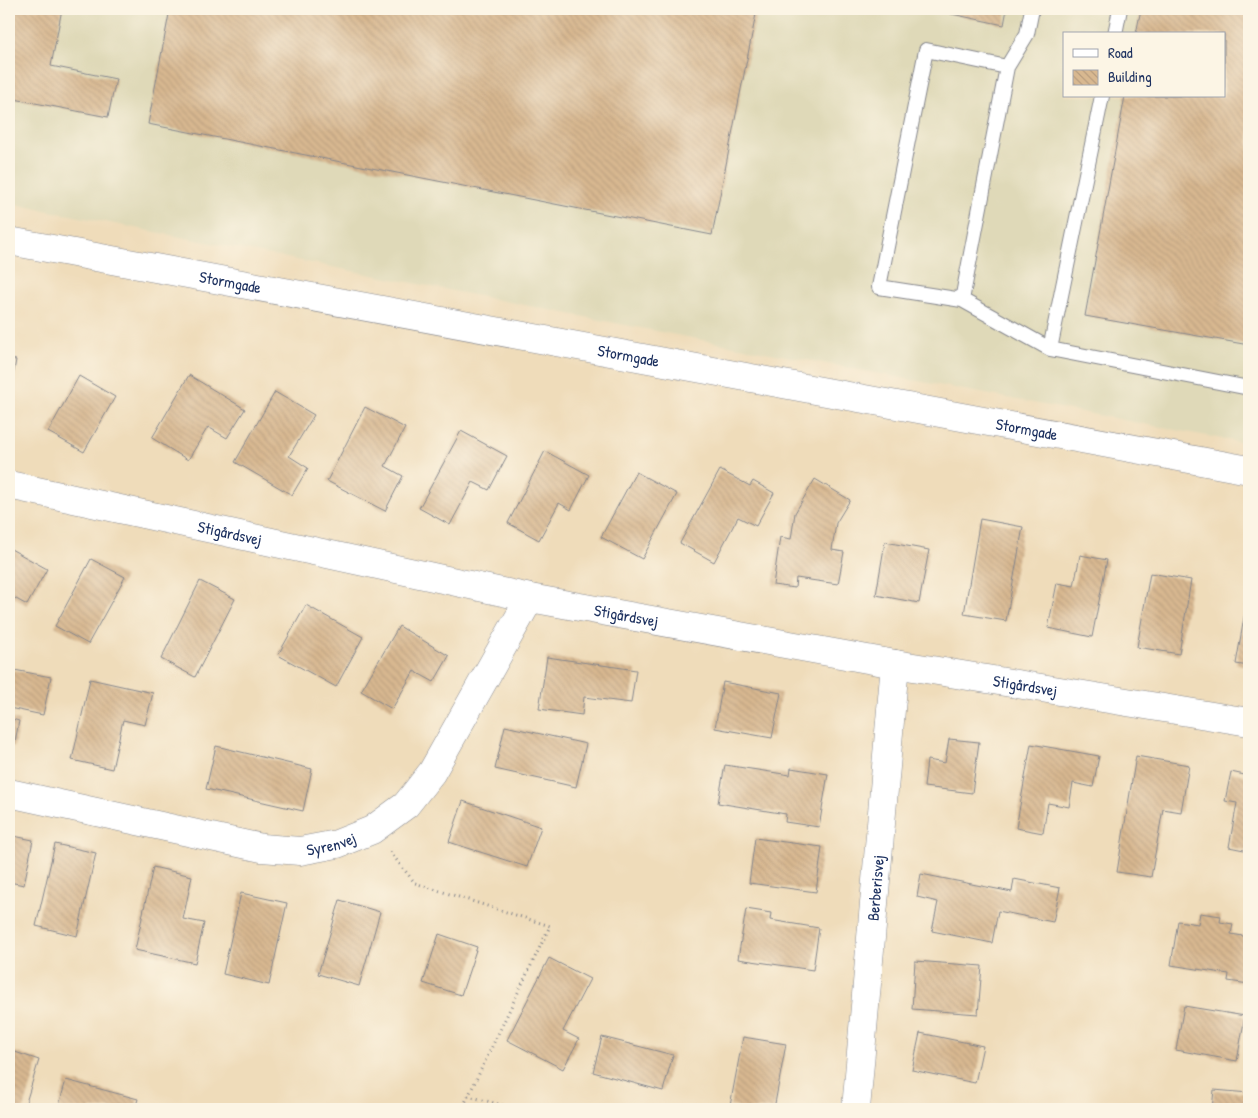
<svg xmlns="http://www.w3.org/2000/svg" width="1258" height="1118" font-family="'Patrick Hand',sans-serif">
	<defs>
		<pattern id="building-back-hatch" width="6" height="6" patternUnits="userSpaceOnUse" patternTransform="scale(1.25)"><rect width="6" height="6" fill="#d8b890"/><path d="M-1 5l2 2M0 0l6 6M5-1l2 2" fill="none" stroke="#b99e7f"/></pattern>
	</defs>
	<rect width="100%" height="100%" fill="#fcf5e5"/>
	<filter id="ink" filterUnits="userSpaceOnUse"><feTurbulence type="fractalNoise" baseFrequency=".02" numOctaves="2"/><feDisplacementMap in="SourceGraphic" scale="10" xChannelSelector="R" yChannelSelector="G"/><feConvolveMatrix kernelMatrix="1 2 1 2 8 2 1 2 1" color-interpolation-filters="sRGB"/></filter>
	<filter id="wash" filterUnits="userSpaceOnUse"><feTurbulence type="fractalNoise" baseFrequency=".0096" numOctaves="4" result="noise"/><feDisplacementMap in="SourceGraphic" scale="20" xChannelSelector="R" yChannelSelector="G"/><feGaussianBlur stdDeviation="1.12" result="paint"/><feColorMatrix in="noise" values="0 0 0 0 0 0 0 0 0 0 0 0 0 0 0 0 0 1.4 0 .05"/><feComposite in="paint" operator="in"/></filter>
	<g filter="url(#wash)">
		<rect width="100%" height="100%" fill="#efdcba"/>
		<path fill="#dfd9b8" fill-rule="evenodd" d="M9,9h1240v435l-578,-110 -662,-131zM1064,34h160v62h-160z"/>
		<g id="blocks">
			<path fill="url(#building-back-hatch)" d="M9,9h53l-11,57 65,13 -8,38 -99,-19z
				M170,9h587l-45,226 -564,-111z
				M928,9h79l-3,16z
				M1141,9h108v336l-164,-29 40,-220h99v-62h-88z
				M9,359l7,1 -6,33h-1z
				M189,375l56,34 -18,29 -19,-11 -20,33 -36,-22z
				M79,376l36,21 -31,55 -36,-20z
				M275,392l39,23 -25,41 19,12 -16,27 -57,-33z
				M365,407l40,21 -20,38 18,10 -18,35 -58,-30z
				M461,431l46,25 -18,34 -16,-8 -23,43 -31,-17z
				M545,451l44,24 -18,35 -12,-7 -20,37 -31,-17z
				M720,470l30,16 3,-5 21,12 -18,33 -18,-9 -24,45 -34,-19z
				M636,472l41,22 -35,65 -41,-22z
				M815,479l35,21 -14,23 -4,27 12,2 -6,32 -42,-6 -1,10 -22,-3 7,-48 11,2 4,-26z
				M980,519l43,8 -17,94 -42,-7z
				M885,542l44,8 -10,53 -43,-8z
				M9,548l38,21 -20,36 -18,-10z
				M1080,555l27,5 -15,77 -44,-9 9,-45 17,3z
				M91,559l34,18 -37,67 -33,-18z
				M1150,573l41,7 -12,74 -42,-7z
				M200,581l35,18 -40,78 -34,-18z
				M306,605l57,32 -27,50 -58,-32z
				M1246,606h3v60l-13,-2z
				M399,626l50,30 -15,26 -20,-11 -22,38 -31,-18z
				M547,657l89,13 -5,33 -47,-6 -2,18 -43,-6z
				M9,669l42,8 -8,38 -34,-7z
				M90,679l63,14 -8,32 -22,-5 -11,49 -40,-9z
				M723,682l58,11 -9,45 -57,-10z
				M9,718l10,3 -5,26 -5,-1z
				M505,726l81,18 -10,43 -81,-18z
				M949,739l30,3 -7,51 -48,-6 3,-27 18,3z
				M1031,744l68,12 -6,31 -20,-4 -4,24 -21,-4 -5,30 -27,-5z
				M216,746l96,23 -9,42 -97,-22z
				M1136,756l53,9 -8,47 -18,-3 -12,68 -34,-5z
				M725,765l65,10 1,-7 37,6 -9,53 -34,-5 1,-8 -68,-11z
				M1231,772l18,4v75l-20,-4 8,-44 -12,-2z
				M463,801l78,26 -14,40 -78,-25z
				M9,835l24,5 -9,45 -15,-3z
				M755,838l67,9 -6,45 -67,-9z
				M55,844l41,9 -19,83 -41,-10z
				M153,867l39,9 -9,43 21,4 -9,40 -60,-13z
				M921,874l91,18 2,-13 46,9 -7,34 -55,-11 -6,32 -60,-12 6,-29 -21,-5z
				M241,893l46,10 -18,82 -46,-11z
				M340,900l40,12 -21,74 -41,-12z
				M746,909l25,4 -1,7 49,8 -6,42 -75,-11z
				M1200,913l21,3 -1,6 13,2 -2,10 18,3v47l-21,-3 1,-7 -58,-9 7,-44 20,3z
				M439,934l38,13 -16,48 -38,-12z
				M549,958l41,21 -27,52 16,8 -16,30 -56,-29z
				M915,961l67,5 -4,48 -66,-5z
				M1184,1006l61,10 -8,45 -61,-11z
				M920,1033l63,13 -8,37 -63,-13z
				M602,1037l71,18 -10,36 -70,-19z
				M743,1037l43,7 -12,65h-28l-16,-3z
				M9,1050l30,10 -15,49h-15z
				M66,1080l72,19 -3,10h-77z
				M1214,1090l35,3v16h-37z"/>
		</g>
	</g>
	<g filter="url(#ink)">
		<use href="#blocks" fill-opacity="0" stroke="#85868c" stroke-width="1"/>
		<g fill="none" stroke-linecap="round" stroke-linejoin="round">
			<defs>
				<path id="service" d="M1115,34l5,-25
					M1007,67l20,-33 5,-25
					M1102,96l-52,253 199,39
					M962,300l45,-233 -81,-17 -47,237 83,13 88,49"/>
				<g id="minor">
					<path id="s1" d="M9,485l521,113 365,66 354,58"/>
					<path id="s2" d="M9,793l253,55 38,3 37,-7 35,-14 34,-25 26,-33 98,-174"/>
					<path id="s3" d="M856,1109l39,-445"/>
				</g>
				<g id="tertiary">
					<path id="s4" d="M9,241l1240,229"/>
				</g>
			</defs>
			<use href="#service" stroke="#85868c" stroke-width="16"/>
			<use href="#minor" stroke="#85868c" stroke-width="29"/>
			<use href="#tertiary" stroke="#85868c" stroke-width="29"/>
			<path stroke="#85868c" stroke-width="3" stroke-dasharray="1 4" stroke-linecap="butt" d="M390,852l25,31 135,43 -88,183
				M468,1096l49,13"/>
			<use href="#service" stroke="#fff" stroke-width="14"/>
			<use href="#minor" stroke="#fff" stroke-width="28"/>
			<use href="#tertiary" stroke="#fff" stroke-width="28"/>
		</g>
	</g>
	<g text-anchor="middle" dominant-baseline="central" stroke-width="5" stroke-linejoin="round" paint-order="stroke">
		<g font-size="16" fill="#1b2f5e" stroke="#fcf5e5">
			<text stroke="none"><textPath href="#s4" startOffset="225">Stormgade</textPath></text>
			<text stroke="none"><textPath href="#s4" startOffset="630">Stormgade</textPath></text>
			<text stroke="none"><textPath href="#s4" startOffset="1035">Stormgade</textPath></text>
			<text stroke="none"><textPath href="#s1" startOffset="226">Stigårdsvej</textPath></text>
			<text stroke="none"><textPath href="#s1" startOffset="631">Stigårdsvej</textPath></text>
			<text stroke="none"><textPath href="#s1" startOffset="1036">Stigårdsvej</textPath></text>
			<text stroke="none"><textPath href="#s2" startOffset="329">Syrenvej</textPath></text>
			<text stroke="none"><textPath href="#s3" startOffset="222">Berberisvej</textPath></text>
		</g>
	</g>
	<rect width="1258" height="1118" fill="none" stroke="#fcf5e5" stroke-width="30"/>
	<rect x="1063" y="32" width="162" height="65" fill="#fcf5e5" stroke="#a2a6af"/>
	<rect x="1073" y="49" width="25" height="8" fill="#ffffff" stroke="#a2a6af"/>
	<text x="1108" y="58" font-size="15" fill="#1b2f5e">Road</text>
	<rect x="1073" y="70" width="25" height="15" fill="url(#building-back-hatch)" stroke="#a2a6af"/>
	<text x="1108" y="82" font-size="15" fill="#1b2f5e">Building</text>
</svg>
